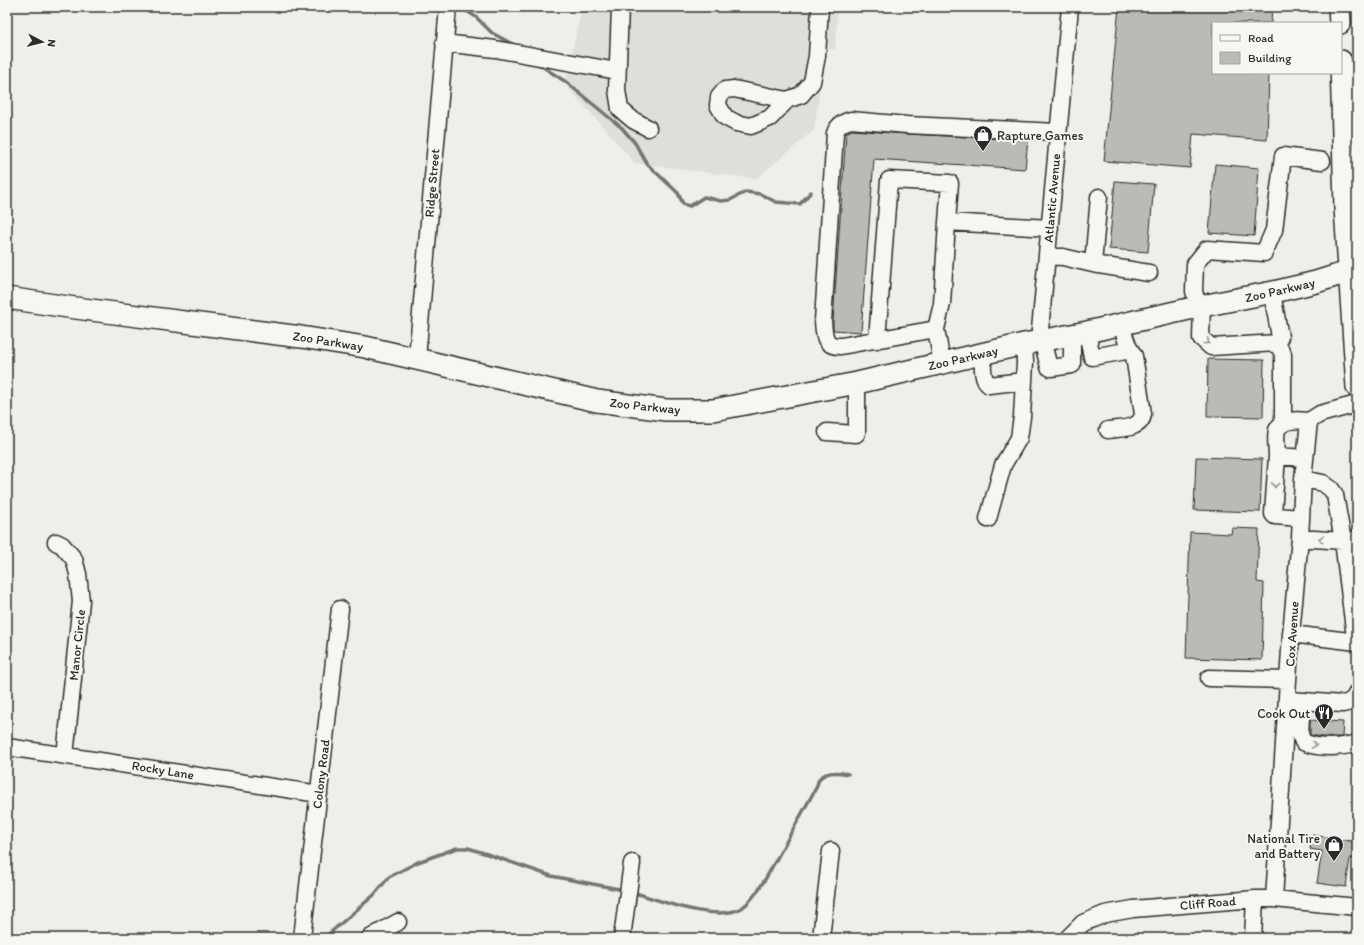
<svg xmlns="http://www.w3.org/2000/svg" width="1364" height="945" font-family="Itim,sans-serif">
	<rect width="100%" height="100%" fill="#eeeeea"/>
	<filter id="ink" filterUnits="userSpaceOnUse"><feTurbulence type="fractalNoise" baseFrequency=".025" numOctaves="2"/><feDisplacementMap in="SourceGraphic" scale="8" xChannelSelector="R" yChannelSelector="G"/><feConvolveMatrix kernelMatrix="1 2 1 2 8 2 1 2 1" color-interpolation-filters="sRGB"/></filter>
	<g filter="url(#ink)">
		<path fill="#dededb" d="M582,7h256l-3,43 -9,-1 -12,81 -58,49 -121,-16 -70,-79z"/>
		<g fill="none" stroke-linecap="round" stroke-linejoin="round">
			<path stroke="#757573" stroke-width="3.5" d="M461,7l15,10 16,16 24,13
				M537,63l29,19 56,46 13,15 12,21 31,29 5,11 7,2 14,-9 17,4 9,-1 16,-8 14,2 16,8 24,2 11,-12
				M632,892c27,8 86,32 111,15 10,-7 17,-20 23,-29l50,-90c1,-2 2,-7 3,-9 7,-8 20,-7 29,-5
				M324,938l50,-43 15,-18 29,-15 39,-14h11l19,6 64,22 73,14"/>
		</g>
		<path fill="#babab7" stroke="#2b2b2b" d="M1119,7h153l-1,16h-58v50h56l-2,67 -74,-6 -3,34 -86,-7z
			M852,130l55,4 121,6 -3,29 -151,-10 -13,173 -28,-2v-9l13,-188z
			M1215,164l44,4 -5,68 -45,-3z
			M1115,181l39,3 -6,68 -39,-3z
			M1208,359l56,1 -1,57 -56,-1z
			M1196,457l66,2 -2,53 -66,-2z
			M1232,528l27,1 -2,53 7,1 -2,77 -76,-2 4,-126 41,2z
			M1310,720l33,2 -1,15h-19l-13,-2z
			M1312,835l45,7 -2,17 -5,-1 -4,29 -29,-4 5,-32 -12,-2z"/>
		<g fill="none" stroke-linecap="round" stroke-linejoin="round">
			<defs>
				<path id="minor" d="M620,7l-3,83 3,19 13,11 15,8
					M444,43l51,6 122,22
					M787,100l-53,-11 -9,1 -6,7 -1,8 7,12 11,6 15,3 19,-8 17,-18 14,-5 11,-13 5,-26 3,-49
					M1047,256l16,1 30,7 56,9
					M1093,264l6,-67
					M1272,293l8,44 -3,6
					M1202,306l-1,32 10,9 66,-4
					M1198,307l-4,-16 1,-27 12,-15 57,4 10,-23 9,-74 39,5
					M936,329l6,-25 5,-82 103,6
					M1087,332l5,25 34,-6 2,-5 -3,-9
					M877,340l12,-160 61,3 -3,39
					M1042,340l7,27 2,1 21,-3v-30
					M1039,341l31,-334
					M1277,343l6,11v69
					M983,354c0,10 -2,25 6,31l35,-4
					M417,358l31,-351
					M942,363l-6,-34 -95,17c-17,1 -17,-11 -18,-25l12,-188c3,-8 8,-11 16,-13l56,5 151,7
					M1108,430c12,-2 33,0 35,-16l-9,-58 -6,-10
					M827,432l29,2 1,-1v-50
					M1277,456l-4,58 2,2 26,2
					M1305,458l-28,-2c0,-7 -2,-20 0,-26 5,-12 22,-10 32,-9
					M1303,479l20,4 8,6 4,6 8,46 12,96 2,5
					M988,519l15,-54 16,-27 3,-21 3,-55 -1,-18
					M1300,538l43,3 14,-2
					M56,542l6,3 12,14 4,15 3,27 -16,155
					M1291,634l66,8
					M1209,678l79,2
					M1291,700l51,4c7,-1 13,-4 15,-12
					M1302,701l-2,33 3,8c15,7 38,6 54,1
					M7,747l312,47
					M1274,899l17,-265 9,-96 3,-59 6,-58 11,-7 37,-10
					M302,938l38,-329
					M370,938l28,-16
					M622,938l10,-75
					M821,938l10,-87
					M1068,938l15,-15 22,-9 28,-5 122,-10h19l83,8
					M1253,938l2,-39"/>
				<path id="major" d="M1339,7l1,16
					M1341,61l4,147 12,179
					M7,298l61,9 233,30 64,10 232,54 69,9h47l144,-27 167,-39 63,-12 115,-26 76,-15 38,-9 41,-13"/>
			</defs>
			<use href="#minor" stroke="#2b2b2b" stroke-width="19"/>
			<use href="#major" stroke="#2b2b2b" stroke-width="24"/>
			<use href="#minor" stroke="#f6f6f2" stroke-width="16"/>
			<use href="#major" stroke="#f6f6f2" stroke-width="21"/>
		</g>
		<defs><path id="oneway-chevron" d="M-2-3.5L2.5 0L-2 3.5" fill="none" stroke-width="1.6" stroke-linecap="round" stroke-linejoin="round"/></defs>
		<g stroke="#90908e">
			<use href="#oneway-chevron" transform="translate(1207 342) rotate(39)"/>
			<use href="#oneway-chevron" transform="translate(1275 485) rotate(94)"/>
			<use href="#oneway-chevron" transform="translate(1321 539) rotate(-176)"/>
			<use href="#oneway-chevron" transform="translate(1314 745) rotate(9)"/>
		</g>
	</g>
	<defs>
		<symbol id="shop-pin" viewBox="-11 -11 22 30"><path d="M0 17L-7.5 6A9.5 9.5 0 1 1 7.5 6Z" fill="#2b2b2b" stroke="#f6f6f2"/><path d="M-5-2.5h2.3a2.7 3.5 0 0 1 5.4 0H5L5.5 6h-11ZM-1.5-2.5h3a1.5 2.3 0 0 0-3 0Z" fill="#fff"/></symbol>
		<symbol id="restaurant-pin" viewBox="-11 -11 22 30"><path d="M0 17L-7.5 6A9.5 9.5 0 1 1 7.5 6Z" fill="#2b2b2b" stroke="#f6f6f2"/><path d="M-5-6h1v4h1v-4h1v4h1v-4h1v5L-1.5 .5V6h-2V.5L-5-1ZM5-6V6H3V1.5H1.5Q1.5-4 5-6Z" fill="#fff"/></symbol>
	</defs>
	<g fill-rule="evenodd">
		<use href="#shop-pin" x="972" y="124" width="22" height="30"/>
		<use href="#restaurant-pin" x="1313" y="702" width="22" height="30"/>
		<use href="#shop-pin" x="1323" y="834" width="22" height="30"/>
	</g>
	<g text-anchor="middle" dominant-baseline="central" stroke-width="4" stroke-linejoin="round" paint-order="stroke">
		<g font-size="13" fill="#2b2b2b" stroke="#f6f6f2" text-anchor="end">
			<text x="997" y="135" text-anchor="start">Rapture Games</text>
			<text x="1310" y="713">Cook Out</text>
			<text x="1320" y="838">National Tire<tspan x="1320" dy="15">and Battery</tspan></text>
		</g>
		<g font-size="13" fill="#2b2b2b" stroke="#f6f6f2">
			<text transform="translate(432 183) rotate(-85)">Ridge Street</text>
			<text transform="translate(1052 198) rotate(-85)">Atlantic Avenue</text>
			<text transform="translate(1280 290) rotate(-13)">Zoo Parkway</text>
			<text transform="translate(328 341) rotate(9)">Zoo Parkway</text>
			<text transform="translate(963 358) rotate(-13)">Zoo Parkway</text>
			<text transform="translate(645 406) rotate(6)">Zoo Parkway</text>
			<text transform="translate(1292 634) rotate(-86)">Cox Avenue</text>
			<text transform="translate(77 645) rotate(-84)">Manor Circle</text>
			<text transform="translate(163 770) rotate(9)">Rocky Lane</text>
			<text transform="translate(321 774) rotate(-83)">Colony Road</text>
			<text transform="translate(1208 903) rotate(-5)">Cliff Road</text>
		</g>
	</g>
	<rect width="1364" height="945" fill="none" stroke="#f6f6f2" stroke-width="24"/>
	<rect x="12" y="12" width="1340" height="921" fill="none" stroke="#2b2b2b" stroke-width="1.5" filter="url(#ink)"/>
	<rect x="1212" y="22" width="130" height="52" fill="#f6f6f2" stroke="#a5a5a2"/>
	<rect x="1220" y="35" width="20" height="6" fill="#f6f6f2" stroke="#a5a5a2"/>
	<text x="1248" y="42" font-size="12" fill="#2b2b2b">Road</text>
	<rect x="1220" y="52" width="20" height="12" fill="#babab7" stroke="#a5a5a2"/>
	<text x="1248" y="62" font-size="12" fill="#2b2b2b">Building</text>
	<g transform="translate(42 42) rotate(97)" stroke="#f6f6f2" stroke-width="3" paint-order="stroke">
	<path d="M0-3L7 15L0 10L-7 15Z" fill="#2b2b2b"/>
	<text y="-6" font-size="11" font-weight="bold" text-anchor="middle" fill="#2b2b2b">N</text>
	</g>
</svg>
